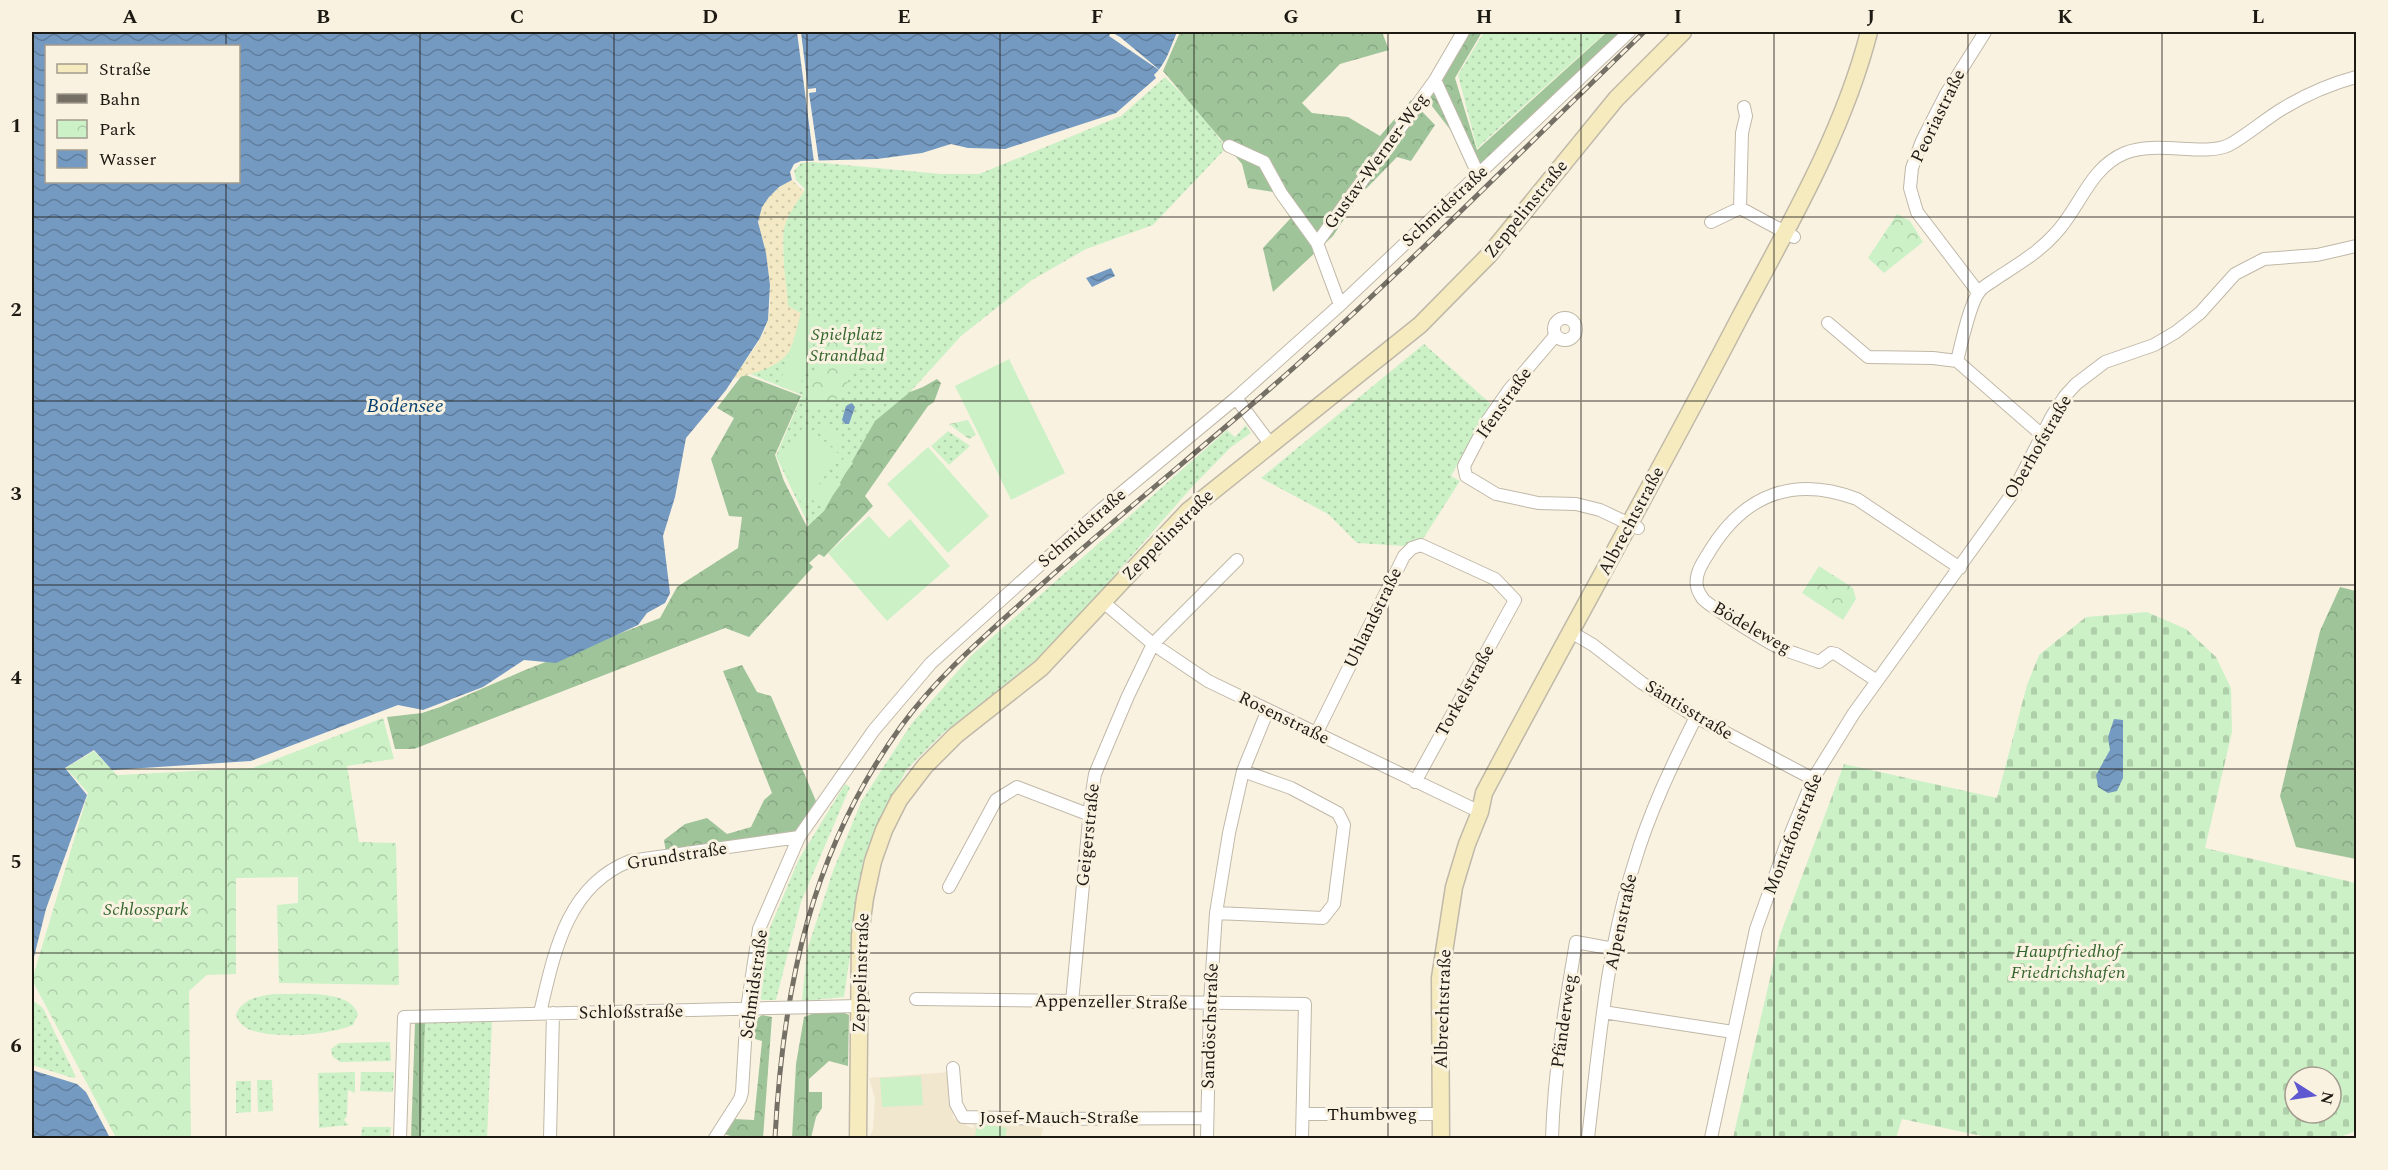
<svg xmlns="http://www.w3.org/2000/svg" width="2388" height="1170" font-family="Spectral,serif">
	<defs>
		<pattern id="grass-dots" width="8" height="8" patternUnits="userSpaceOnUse" patternTransform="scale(1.5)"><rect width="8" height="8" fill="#ccf1c7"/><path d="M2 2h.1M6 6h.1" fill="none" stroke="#afceaa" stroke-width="1.8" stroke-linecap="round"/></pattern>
		<pattern id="forest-crowns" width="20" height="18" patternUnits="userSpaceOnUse" patternTransform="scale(1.5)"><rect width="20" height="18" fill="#9fc49a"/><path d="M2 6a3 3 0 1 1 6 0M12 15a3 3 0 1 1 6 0" fill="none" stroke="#88a884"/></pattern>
		<pattern id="sand-dots" width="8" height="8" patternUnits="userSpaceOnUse" patternTransform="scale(1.5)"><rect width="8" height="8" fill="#f3e9c4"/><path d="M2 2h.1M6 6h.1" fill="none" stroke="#d0c7a8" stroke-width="1.8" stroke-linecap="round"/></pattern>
		<pattern id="cemetery-stones" width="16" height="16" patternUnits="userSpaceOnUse" patternTransform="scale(1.5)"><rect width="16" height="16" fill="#ccf1c7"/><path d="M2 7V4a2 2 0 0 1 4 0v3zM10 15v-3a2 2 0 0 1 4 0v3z" fill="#afceaa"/></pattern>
		<pattern id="park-crowns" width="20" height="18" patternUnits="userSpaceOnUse" patternTransform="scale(1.5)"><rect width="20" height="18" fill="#ccf1c7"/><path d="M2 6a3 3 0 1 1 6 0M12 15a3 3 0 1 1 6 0" fill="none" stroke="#afceaa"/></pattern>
		<pattern id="water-waves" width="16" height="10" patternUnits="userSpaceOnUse" patternTransform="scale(1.5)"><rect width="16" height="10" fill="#759ac1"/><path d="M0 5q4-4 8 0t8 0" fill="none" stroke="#5f7d9c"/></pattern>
	</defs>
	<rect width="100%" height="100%" fill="#faf2e1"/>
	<path fill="#f1e6ce" d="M950,1072l3,46 20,11 2,-10 68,9 -2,10h-172l4,-9 2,-30 -6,-21z"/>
	<path fill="url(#grass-dots)" d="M1484,32h122l-129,116 -19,-73z
		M1165,77l35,35 26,36 -73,77 -67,24 -54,31 -71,56 -78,86 -54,85 -20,19 -33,-70 26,-61 -59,-24 41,-72 -1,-75 22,-35 -9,-9 -2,-9 7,-8 12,-1 128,12h38l142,-58z
		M1424,344l67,60 -40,72 9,5 -39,61 -17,4 -47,-3 -29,-29 -67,-36z
		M1246,425l5,8 -20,14 -39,40 -141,161 -109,86 -35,35 -28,52 -18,59 -17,117 -42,4 5,-51 26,-79 28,-69 51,-79 60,-68 255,-225 8,7z
		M948,431l22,15 -21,19 -18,-19z
		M845,784l5,3 -49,115 -25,98h-14l-6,-5 13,-65 30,-71z
		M274,994c23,1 75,-6 84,20l-5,11c-23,10 -87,16 -108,2 -5,-3 -7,-7 -9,-12 5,-16 23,-19 38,-21z
		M35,1002l8,6 33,69 -3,1 -41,-13v-62z
		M492,1022l-5,116h-66l4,-115z
		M390,1042l1,19 -51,1 -8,-6 -1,-7 8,-6z
		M355,1072v21l-7,-3 -1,26 -3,4 5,5 -30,3 -1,-55z
		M361,1072h33l-1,20 -33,-1z
		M257,1080h15l1,31 -15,1z
		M236,1081h15v31l-15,1z
		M362,1127h29l-1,11 -29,-1z"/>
	<path fill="url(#forest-crowns)" d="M1180,32h202l7,18 -49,14 -38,39 10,10 36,4 32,19 31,-36 24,25 -24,36 -14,-4 -37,38 -27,41 -60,56 -10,-44 37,-40 -27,-16 -25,-4 -6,-24 -79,-93z
		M1468,32h14l-27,46 22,72 130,-118h24l-151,136 -52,-67z
		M743,374l58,22 -26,59 9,26 23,46 17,-16 51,-90 35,-29 13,-5 14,-8 4,4 -7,19 -6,4 -63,90 8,10 -49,51 -5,-3 -10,9 4,4 -64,70 -24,-9 -311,121h-19l-8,-32 35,-4 18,-6 85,-37 135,-52 17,-31 61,-39 4,-31 -13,-1 -18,-57 23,-41 -17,-10z
		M2340,587l16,4v268l-60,-12 -16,-51 40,-165z
		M742,665l15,27 14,4 45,105 -22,32 -128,19 -2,-12 21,-16 22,-6 20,16 24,-7 13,-27 8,-7 -49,-122z
		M822,1010h16l11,5 -1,51 -19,-5 -20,18v13h13v16l-6,9 -5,21h-19l4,-74 8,-47z
		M762,1015l10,2 -9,121h-26l-13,-4 10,-15 20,1 8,-79 -7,-2 -1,-18z
		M415,1023h10l-4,115h-10z"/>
	<path fill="url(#sand-dots)" d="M792,180l12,12c-8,11 -17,23 -20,37 -4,21 3,54 4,77l13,7c-4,12 -6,30 -13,40 -11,16 -39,21 -55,26 11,-18 30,-38 35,-59 5,-21 1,-48 -3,-68 -2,-9 -5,-18 -6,-27 -3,-21 17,-37 33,-45z"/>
	<path fill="url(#cemetery-stones)" fill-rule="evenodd" d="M2147,612l39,17 30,28 15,31 1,44 -27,116 151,35v248l-18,7h-347l-89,-19 -6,19h-163l47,-203 64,-171 153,34 30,-113 12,-30 47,-38zM2295,1077h36v36h-36z"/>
	<path fill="url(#park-crowns)" d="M1897,214l13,7 13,21 -39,31 -16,-15z
		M848,321l40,8 -3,24 -15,-2 -4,19 -14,-3 -5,17 -17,25 -26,-3 25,-82z
		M968,420l8,15 -7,4 -20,-15z
		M1819,566l34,22 3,11 -13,21 -41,-27z
		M383,718l11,41 -47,7 12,76 37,1 3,142 -120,-2 -2,-78 21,-2v-26l-62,1v96l-29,1 -18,16 2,147h-75l-84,-158 56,-187 -22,-25 28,-17 23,24 136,-7z"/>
	<path fill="#ccf1c7" d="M802,314l19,6 -21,66 -4,5 -17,-5z
		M1009,359l56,114 -54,27 -56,-114z
		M805,424l35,31 -37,51 -23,-45z
		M827,424l16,16 -8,8 -15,-17z
		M928,447l61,69 -41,37 -61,-69z
		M845,457l8,6 -12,16 -8,-6z
		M829,474l12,10 -18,24 -12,-9z
		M869,516l20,22 21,-19 40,47 -63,55 -59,-68z
		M921,1076l2,29 -41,2 -2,-29z
		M977,1123l30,5 -2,10h-30z"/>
	<path fill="url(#water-waves)" fill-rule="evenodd" d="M32,32h1145c-6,14 -11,32 -23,43l2,3 -40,35 -111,36 -37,-1 -17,-4 -29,9 -45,6 -76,2 -7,3 -4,8 2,8 -13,7 -10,10 -7,10 -4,15 8,31 4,32 -2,35 -8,18 -34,52 -40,48 -11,59 -12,39 7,57 -5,10 -18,10 -9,12 -82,38 -32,-3 -41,27 -60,23 -25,-5 -147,56 -139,9 -18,-20 -29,18 22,27 -41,114 -14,56zM46,46h192v136h-192z
		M1111,268l4,8 -23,11 -6,-9z
		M852,403l3,4 -6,17h-4l-3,-4 4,-14z
		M2114,719l9,1v58l-6,13 -9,2 -10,-6 -2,-12 14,-25 -2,-13z
		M32,1070l45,14 9,8 24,46h-78z"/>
	<path fill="#faf2e1" d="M797,32h4l7,57 8,-1v4l-7,1 10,70 -5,-1z
		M1111,32l9,5 42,35 -53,-36z"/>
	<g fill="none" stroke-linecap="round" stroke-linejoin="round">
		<defs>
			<path id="minor" d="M1435,80l43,94
				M1744,107l2,9 -4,17 -2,75 54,29
				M1229,146l35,16 17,31 36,50 23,62
				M1711,222l29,-14
				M1317,243l118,-163 28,-48
				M1978,292l-61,-80 -7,-24 2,-20 10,-27 24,-47 39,-62
				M1554 329a11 11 0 1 1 22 0a11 11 0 1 1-22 0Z
				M1828,323l40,34 65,1 24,3 85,74
				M1555,336l-46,54 -21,30 -24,46 2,10 30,18 42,9 38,1 24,6 38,18
				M1957,361c4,-16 13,-58 22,-69 4,-6 13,-10 18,-14 20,-13 42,-26 58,-44 25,-26 34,-66 70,-81 32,-13 79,4 104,-8 18,-10 35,-25 53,-36 23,-14 48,-25 74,-32
				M1236,398l35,47
				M1102,601l51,43 55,37 272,131
				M1571,632l22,13 49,38 54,34 117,62
				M1877,681l-41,-27 -5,-1 -12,9c-13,-5 -26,-9 -39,-14 -10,-4 -72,-43 -77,-49 -2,-3 -6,-10 -6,-13 -3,-13 8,-27 14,-37 35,-56 85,-73 146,-50l103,69
				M1316,734l88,-178 8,-8 9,-3 74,34 20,21 -100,182
				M949,887l47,-87 21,-13 73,28
				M1216,913l107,5 11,-14 10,-79 -6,-12 -47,-25 -48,-17
				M916,999l389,5 -3,134
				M1072,1002l19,-203 4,-25 33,-78 25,-52 84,-84
				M818,1007l41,-1
				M1603,1012l130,20
				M540,1013c14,-59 26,-127 90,-152l169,-24
				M953,1068l3,36 7,13 82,2 162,-1
				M1303,1114h138
				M400,1138l4,-121 367,-9
				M550,1138l3,-125
				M715,1138l25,-39 2,-7 5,-83 12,-80 40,-92 75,-107 57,-67 171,-154 134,-111 104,-93 289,-273
				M1207,1138l3,-135 6,-90 13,-80 14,-62 24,-59
				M1552,1138c2,-66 13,-131 24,-196l38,7
				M1588,1138c11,-91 18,-185 46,-274 15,-51 38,-99 62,-147
				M1711,1138l45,-209 30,-84 27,-66 41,-66 158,-219 40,-78 13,-20 11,-12 29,-22 49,-17 22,-13 24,-19 35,-39 29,-15 53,-4 39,-9"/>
			<path id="secondary" d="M858,1138l2,-203 5,-37 8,-37 11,-31 15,-30 26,-34 31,-31 85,-67 147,-157 232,-186 69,-70 127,-156 67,-67
				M1441,1138l-1,-160 14,-91 13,-43 13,-32 4,-19c84,-159 173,-316 256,-476 49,-92 103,-184 129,-285"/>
		</defs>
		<use href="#minor" stroke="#c0b8a8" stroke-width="14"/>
		<use href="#secondary" stroke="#c0b8a8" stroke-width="19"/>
		<use href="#minor" stroke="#fff" stroke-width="12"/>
		<use href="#secondary" stroke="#f5ebbe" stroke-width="16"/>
		<defs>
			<path id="rail" d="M775,1138c8,-151 36,-288 127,-413 33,-45 75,-82 117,-120 77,-71 159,-137 238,-205 135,-117 260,-245 387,-368"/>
		</defs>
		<use href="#rail" stroke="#757066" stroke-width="5"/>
		<use href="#rail" stroke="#faf2e1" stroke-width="3" stroke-dasharray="9" stroke-linecap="butt"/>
		<defs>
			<path id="minor-bridge" d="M771,1008l47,-1"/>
		</defs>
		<use href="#minor-bridge" stroke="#c0b8a8" stroke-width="14" stroke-linecap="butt"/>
		<use href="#minor-bridge" stroke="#fff" stroke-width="12"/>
	</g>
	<path fill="none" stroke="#1d1a14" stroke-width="1.5" stroke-opacity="0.55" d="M226,32v14M420,32v1106M614,32v1106M807,32v1106M1000,32v1106M1194,32v1106M1388,32v1106M1581,32v1106M1774,32v1106M1968,32v1106M2162,32v1106M226,182v956M32,217h2324M32,401h2324M32,585h2324M32,769h2324M32,953h2324"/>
	<g text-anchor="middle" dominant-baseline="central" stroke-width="6" stroke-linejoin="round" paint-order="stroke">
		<g font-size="18" fill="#1d1a14" stroke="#faf2e1">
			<text transform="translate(1938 116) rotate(-64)">Peoriastraße</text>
			<text transform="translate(1376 161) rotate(-54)">Gustav-Werner-Weg</text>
			<text transform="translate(1445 206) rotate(-43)">Schmidstraße</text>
			<text transform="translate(1526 209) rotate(-51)">Zeppelinstraße</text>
			<text transform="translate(1504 403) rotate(-55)">Ifenstraße</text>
			<text transform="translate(2038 447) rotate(-60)">Oberhofstraße</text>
			<text transform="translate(1631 521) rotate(-62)">Albrechtstraße</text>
			<text transform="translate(1082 528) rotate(-41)">Schmidstraße</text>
			<text transform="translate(1168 535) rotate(-45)">Zeppelinstraße</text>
			<text transform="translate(1373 618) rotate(-64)">Uhlandstraße</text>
			<text transform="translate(1752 628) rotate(30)">Bödeleweg</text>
			<text transform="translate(1465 691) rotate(-61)">Torkelstraße</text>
			<text transform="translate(1689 710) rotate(31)">Säntisstraße</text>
			<text transform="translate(1284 718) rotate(26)">Rosenstraße</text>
			<text transform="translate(1793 834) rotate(-68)">Montafonstraße</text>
			<text transform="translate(1088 835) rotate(-84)">Geigerstraße</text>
			<text transform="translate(677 856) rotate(-9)">Grundstraße</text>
			<text transform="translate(1621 922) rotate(-78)">Alpenstraße</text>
			<text transform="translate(861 973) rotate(-88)">Zeppelinstraße</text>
			<text transform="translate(754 984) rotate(-82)">Schmidstraße</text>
			<text transform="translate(1111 1002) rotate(1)">Appenzeller Straße</text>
			<text transform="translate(1443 1009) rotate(-88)">Albrechtstraße</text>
			<text transform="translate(631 1012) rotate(-1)">Schloßstraße</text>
			<text transform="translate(1564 1021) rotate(-82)">Pfänderweg</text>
			<text transform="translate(1210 1026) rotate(-88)">Sandöschstraße</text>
			<text x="1372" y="1114">Thumbweg</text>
			<text x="1059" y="1117">Josef-Mauch-Straße</text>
		</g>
		<g font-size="18" font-style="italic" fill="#34652e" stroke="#faf2e1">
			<text x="847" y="334">Spielplatz<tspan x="847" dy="21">Strandbad</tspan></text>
			<text x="146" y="909">Schlosspark</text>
			<text x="2068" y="951">Hauptfriedhof<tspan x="2068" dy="21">Friedrichshafen</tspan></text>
		</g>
		<g font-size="20" font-style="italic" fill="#033f70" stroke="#faf2e1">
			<text x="405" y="406">Bodensee</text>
		</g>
	</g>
	<rect width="2388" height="1170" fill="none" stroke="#faf2e1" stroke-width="66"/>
	<rect x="45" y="45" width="195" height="138" fill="#faf2e1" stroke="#a29c8f" stroke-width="1.5"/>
	<rect x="57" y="64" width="30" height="9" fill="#f5ebbe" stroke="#a29c8f" stroke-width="1.5"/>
	<text x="99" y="75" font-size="18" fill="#1d1a14">Straße</text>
	<rect x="57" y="94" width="30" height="9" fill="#757066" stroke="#a29c8f" stroke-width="1.5"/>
	<text x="99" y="105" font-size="18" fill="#1d1a14">Bahn</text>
	<rect x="57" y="120" width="30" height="18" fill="url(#park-crowns)" stroke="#a29c8f" stroke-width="1.5"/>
	<text x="99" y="135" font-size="18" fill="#1d1a14">Park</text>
	<rect x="57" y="150" width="30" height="18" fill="url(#water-waves)" stroke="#a29c8f" stroke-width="1.5"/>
	<text x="99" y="165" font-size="18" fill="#1d1a14">Wasser</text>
	<g transform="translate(2313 1095) rotate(102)"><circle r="28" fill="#faf2e1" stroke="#a29c8f" stroke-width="1.5"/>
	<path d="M0-4.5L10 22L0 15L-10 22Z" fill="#5f59d1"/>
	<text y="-9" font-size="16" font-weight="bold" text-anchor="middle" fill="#1d1a14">N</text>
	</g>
	<rect x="33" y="33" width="2322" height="1104" fill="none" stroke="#1d1a14" stroke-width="2"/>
	<g font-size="20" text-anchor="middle" font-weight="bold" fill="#1d1a14">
		<text x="130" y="23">A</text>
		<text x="323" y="23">B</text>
		<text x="517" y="23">C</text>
		<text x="710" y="23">D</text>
		<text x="904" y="23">E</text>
		<text x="1097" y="23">F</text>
		<text x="1291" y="23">G</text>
		<text x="1484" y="23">H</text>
		<text x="1678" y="23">I</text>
		<text x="1871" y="23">J</text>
		<text x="2065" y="23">K</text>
		<text x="2258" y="23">L</text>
		<text x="16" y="132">1</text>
		<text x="16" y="316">2</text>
		<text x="16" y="500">3</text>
		<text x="16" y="684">4</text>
		<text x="16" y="868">5</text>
		<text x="16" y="1052">6</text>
	</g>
</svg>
